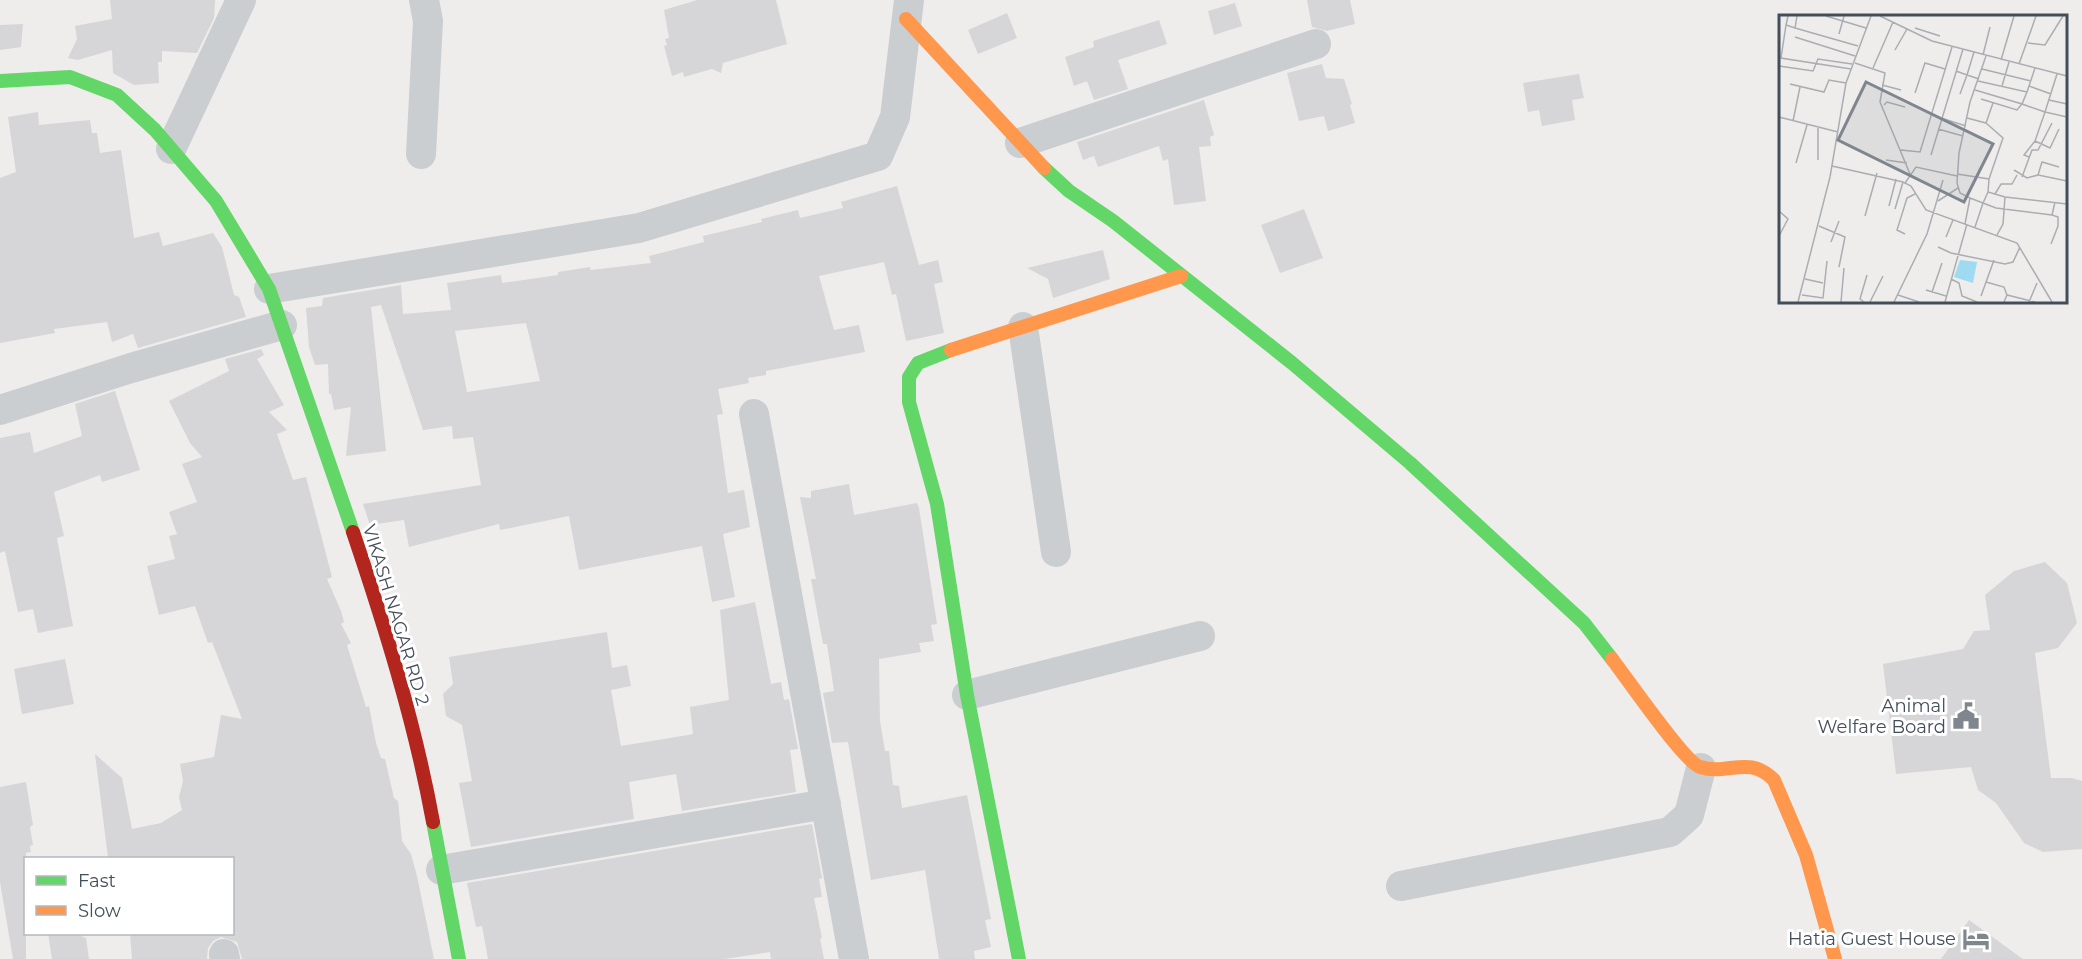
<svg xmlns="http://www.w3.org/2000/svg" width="2082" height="959" font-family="Montserrat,sans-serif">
	<rect width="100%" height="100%" fill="#eeedec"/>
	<path fill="#d6d6d8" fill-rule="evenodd" d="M110,0h105l-1,18 -17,35 -35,-2v11h-4l1,21 -25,2 -21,-12 -1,-23 -34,10 -10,-2 9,-19 -2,-13 37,-7z
		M697,0h79l11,44 -64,19 -2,10 -9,-4 -28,8 -1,-5 -11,4 -8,-30 3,-1 -2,-6 4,-1 -5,-28z
		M1307,0h43l5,24 -28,7 -15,-4z
		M1235,3l7,23 -28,9 -6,-24z
		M1007,13l10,25 -39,16 -10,-24z
		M1159,20l8,24 -49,16 10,29 -34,11 -7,-19 -13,5 -9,-29 29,-10 -1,-6z
		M23,24l-2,23 -21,3v-25z
		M1322,64l4,14 18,1 8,25 -2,1 5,18 -27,8 -4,-15 -25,5 -12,-48z
		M1579,74l5,24 -12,2 3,20 -33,6 -3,-16 -11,2 -5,-29z
		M1204,100l10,35 -4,2 1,9 -12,1 7,54 -32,4 -6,-46 -5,2 -4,-15 -61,21 -4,-11 -11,4 -6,-18z
		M38,112l1,13 51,-5 2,13h5l3,20 21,-3 13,88 25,-6 4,14 50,-13 9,14 12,48 5,2 7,20 -108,31 -5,-14 -21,8 -5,-20 -53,7 1,4 -55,10v-165l16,-6 -8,-55z
		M897,186l22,79 19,-5 5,22 -9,2 10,49 -38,8 -10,-47 -4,1 -8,-33 -65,14 15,54 25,-5 6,27 -99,19v4l-18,3 1,5 -31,6 5,25 -6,1 11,78 16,-3 6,37 -27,7 12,63 -23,5 -10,-56 -123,24 -10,-54 -69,14 -1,-6 -90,23 -5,-27 -34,5 -7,-21 118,-19 -8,-48 -20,2 -1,-13 -29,4 -42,-125 -10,2 15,144 -40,5 5,-49 -17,3 -3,-16h-2l-1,-30 -13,1 -6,-18 -3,-39 16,-2 1,-8 78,-13 2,29 48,-4 -4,-27 54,-8 1,8 56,-8v-3l32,-5 1,3 60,-7 -2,-7 55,-14 -1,-6 59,-14 -1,-3 37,-9 2,8 43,-10 -2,-6zM526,323l14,58 -73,11 -12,-61z
		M1304,209l19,49 -43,15 -19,-48z
		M1103,250l7,29 -57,19 -5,-19 -21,-11z
		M261,349l3,6 -7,4 27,46 -15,7 18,18 -10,4 16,46 13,-3 26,100 -5,2 14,32 3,11 -3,2 10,19 -4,2 19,62 3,-1 7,37 5,15 4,1 9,39 4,3 4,40 9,13 6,22 17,83h-192l-5,-17 -16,-5 -8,4 -5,7 -1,11h-75l-2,-26h102v-75h-124l-13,-104 27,24 10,51 29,-6 21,-13 -3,-13 4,-16 -3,-17 34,-7 7,-42 21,4 -30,-77 -4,1 -13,-37 -36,9 -12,-49 28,-7 -6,-23 8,-2 -8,-22 28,-10 -15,-38 20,-7 -12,-14 -21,-42 60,-30 -4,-12z
		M115,391l25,79 -38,12 -2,-7 -46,17 10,44 -7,2 16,88 -35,7 -5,-24 -15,3 -13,-61 -5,2v-115l30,-6 4,21 48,-17 -7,-32z
		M849,484l5,31 63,-12 2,5 18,116 -6,1 3,16 -15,2 2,9 -42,7 1,62 5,30h4l4,34 6,1 3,22 65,-13 24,124 -6,1 6,27 -17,4 1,8h-36l-14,-89 -54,10 -23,-138 -16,1 -9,-50 11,-2 -7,-47h-4l-12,-65h5l-16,-82 11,1v-7z
		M2045,562l22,21 10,40 -19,25 -23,5 16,125h21l10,3v68l-39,3 -19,-9 -28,-40 -18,-13 -7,-23 -75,7 -13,-110 80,-15 11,-18 16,-1 -5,-35 29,-24z
		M755,602l16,82 10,-2 3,18 5,-1 9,50 -8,1 6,42 -114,19 -6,-37 -47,8 5,37 -163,28 -12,-64 13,-2 -10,-56 -16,-9 -3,-22 10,-10 -4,-27 158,-25 5,36 15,-3 4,21 -20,4 10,56 67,-11 5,-1 -3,-27 39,-7 -9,-90z
		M65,659l9,45 -52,10 -8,-45z
		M26,782l7,43 -3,2 3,18 -3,1 1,6 -5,1v106h-13l-13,-77v-95z
		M812,824l10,54 -3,1 3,18 -8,1 8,40 -2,1 4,20h-53l-1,-7 -45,7h-237l-6,-33 -6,1 -9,-44z
		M1969,920l54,39h-82z
		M48,933h26l12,5 3,21h-37z"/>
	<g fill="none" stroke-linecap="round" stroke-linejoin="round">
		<path stroke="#caced1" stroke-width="30" d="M1020,143l296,-99
			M171,149l70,-149
			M421,154l7,-133 -4,-21
			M269,289l370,-61 239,-72 17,-39 14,-117
			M1023,327l33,225
			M0,410l131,-42 151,-43
			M754,414l100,545
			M967,695l233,-59
			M441,870l385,-66
			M1401,886l269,-54 19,-17 12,-47
			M224,954l1,5"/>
		<path stroke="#63d668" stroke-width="14" d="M0,81l70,-4 47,18 38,35 61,71 53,88 84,243
			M1044,168l25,23 44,30 179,142 118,100 174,160 28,36
			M951,350l-33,13 -9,14v25l28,102 30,191 52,264
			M433,822l26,137"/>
		<path stroke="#ff974d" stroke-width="14" d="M906,19l138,149
			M951,350l230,-74
			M1612,659c14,18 73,104 88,108 28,9 48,-13 74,13l32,75 29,104"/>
		<path stroke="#b3261e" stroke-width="14" d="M353,532c32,95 62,191 80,290"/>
	</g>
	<defs>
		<symbol id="civic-bare" viewBox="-9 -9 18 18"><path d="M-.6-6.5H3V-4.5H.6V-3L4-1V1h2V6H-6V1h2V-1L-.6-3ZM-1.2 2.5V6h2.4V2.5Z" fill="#7f868e" stroke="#fff" stroke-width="2.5" paint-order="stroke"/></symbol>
		<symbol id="hotel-bare" viewBox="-9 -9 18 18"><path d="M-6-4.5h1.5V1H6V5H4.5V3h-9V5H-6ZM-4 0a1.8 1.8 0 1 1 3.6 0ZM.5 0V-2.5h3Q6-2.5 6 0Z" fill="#7f868e" stroke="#fff" stroke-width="2.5" paint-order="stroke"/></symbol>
	</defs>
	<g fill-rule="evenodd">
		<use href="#civic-bare" x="1947" y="697" width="38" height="38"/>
		<use href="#hotel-bare" x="1957" y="920" width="38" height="38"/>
	</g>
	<g text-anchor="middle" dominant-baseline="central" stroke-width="6" stroke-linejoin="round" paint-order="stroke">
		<g font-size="18" fill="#434e5b" stroke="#fff">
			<text transform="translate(396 615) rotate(73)">VIKASH NAGAR RD 2</text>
		</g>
		<g font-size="18" fill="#434e5b" stroke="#fff" text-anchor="end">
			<text x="1946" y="706">Animal<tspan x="1946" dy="21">Welfare Board</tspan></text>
			<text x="1956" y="939">Hatia Guest House</text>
		</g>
	</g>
	<g transform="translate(1779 15)">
		<rect width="288" height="288" fill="#eeedec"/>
		<path d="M181,245l17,2 -4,21 -19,-6z" fill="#9edaf2"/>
		<path fill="none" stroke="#aaadb2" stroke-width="1.5" d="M9,1l-2,9 9,3 2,-12M47,1l40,12M101,1l52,25 135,35M7,10l-5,33 70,11M16,13l63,18M136,13l25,8M60,19l5,-18M16,22l60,19M249,28l17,2 18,-29M116,35l12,-21M204,40l7,-28M222,45l13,-44M76,48l30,10 -5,29 30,72M240,49l17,-48M0,51l34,5 5,-12 34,5M94,53l20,-46M203,54l49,12M177,56l11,4 7,-23M278,59l-12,38 22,5M199,66l49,11 -5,12 23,8 -10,29 15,7 9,-19M11,69l34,8 5,-12 17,3M103,70l19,5M223,71l7,-24M250,71l22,8M196,75l47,14 -5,6 -36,-11M248,77l8,-24M136,78l10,-30 20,6M181,79l7,-19 12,4M270,85l18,4M105,90l3,-3 18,5M0,102l59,15M162,103l25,8M188,103l19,5 7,-20M14,106l7,-34M207,108l17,15 -14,41M159,114l25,7M122,135l19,2 32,-105M152,140l32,-106M250,142l-5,-2 11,-14M39,145v-32M107,145l21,3M17,148l11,-38M53,151l71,16 8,4 15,24 91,33 35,59M280,152l-17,-5 -4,13 29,6M235,155l13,8 11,-3M178,159l32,5 -1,13 17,5 62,7M243,162l10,-27h6l14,-27M126,168l11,-16 41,9M216,179l6,-10h11l5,-9M191,183l13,5 5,-11M159,186l20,-13M110,191l7,-27M116,194l8,-27M0,196l9,8 -9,17M86,201l12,-43M186,209l5,-26 -10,-5 -3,-10 2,-30 11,-51 16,-46M40,211l26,11 -6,30M196,212l8,-24 13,5 56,7M126,219l-8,-4 10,-32 8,-4M218,220l6,-11 2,-27M167,222l7,-17M52,227l8,-21M272,229l7,-18v-9l-6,-2 3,-13M159,232l13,6 54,11 8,-2 7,-15M26,264l18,4M172,264l8,4 3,13 15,6M207,267l18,5 3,8M147,275l20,6M153,277l10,-29M23,280l21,3 4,-37M119,280l21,7M202,281l13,-36M19,287l32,-125 16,-94 25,-67M62,287l3,-34M85,287l-4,-3 7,-24M91,287l13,-26M115,287l33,-68 16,-54M166,287l22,-78M225,287l3,-7 28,7M250,287l8,-19"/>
		<path fill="#7f868e" fill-opacity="0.15" stroke="#7f868e" stroke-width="3" d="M87,67l127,62 -29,58 -126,-62z"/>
		<rect width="288" height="288" fill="none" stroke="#434e5b" stroke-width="3"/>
	</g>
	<rect x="24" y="857" width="210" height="78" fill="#ffffff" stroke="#b4b8bd" stroke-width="1.5"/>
	<rect x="36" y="876" width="30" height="9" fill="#63d668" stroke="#b4b8bd" stroke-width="1.5"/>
	<text x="78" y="887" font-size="18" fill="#434e5b">Fast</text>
	<rect x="36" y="906" width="30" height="9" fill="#ff974d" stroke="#b4b8bd" stroke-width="1.5"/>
	<text x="78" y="917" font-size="18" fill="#434e5b">Slow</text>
</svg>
